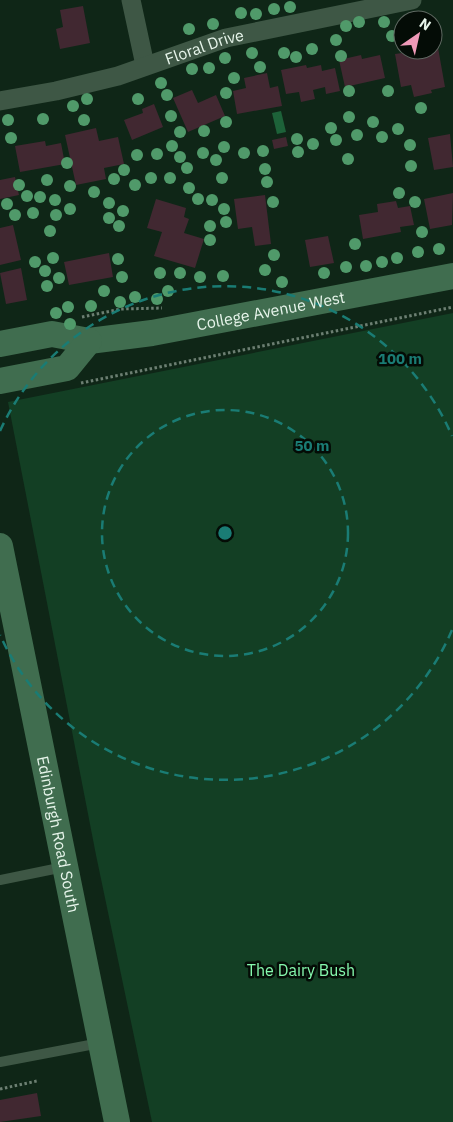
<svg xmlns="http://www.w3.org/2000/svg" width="453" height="1122" font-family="'IBM Plex Sans',sans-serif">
	<rect width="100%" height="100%" fill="#0f2617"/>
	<path fill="#133f24" d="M453,313v809h-301l-56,-267 -88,-453z"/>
	<path fill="#1d6239" d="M281,111l5,21 -9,2 -5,-21z"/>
	<path fill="#412831" d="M83,6l7,37 -30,6 -4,-20 7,-2 -3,-17z
		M437,42l8,45 -14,3 1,3 -18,4 -3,-12 -10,2 -6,-33 7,-1v-3h31v-7z
		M361,55l1,4 18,-4 5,23 -40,9 -6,-27z
		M306,65l1,3 14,-3 1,6 13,-3 5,23 -14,3 -1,-7 -12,3 2,9 -14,3 -2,-10 -13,2 -5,-24z
		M267,73l3,15 8,-2 4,20 -45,8 -4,-23 13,-3 -2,-10z
		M192,90l6,13 18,-8 9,21 -37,16 -15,-34z
		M154,104l9,23 -31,13 -8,-20 19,-7 -1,-4z
		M96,128l3,13 19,-4 6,27 -20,4 2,11 -30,6 -11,-50z
		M450,134l3,33 -19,3 -6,-32z
		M286,137l2,9 -14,3 -2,-9z
		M45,141l1,5 15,-3 4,21 -45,8 -5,-26z
		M15,177l4,18 -19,4v-19z
		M453,193l-1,32 -22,4 -6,-30z
		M265,195l6,49 -16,2 -3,-19 -14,2 -4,-30z
		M156,199l30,9 -2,9 5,2 -5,14 20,6 -9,29 -41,-12 8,-24 -15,-4z
		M396,201l2,7 12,-2 4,19 -14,2 1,5 -38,7 -4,-24 19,-3 -1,-8z
		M13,225l8,35 -21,5v-37z
		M328,236l6,27 -24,4 -5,-27z
		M109,253l4,24 -44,8 -5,-23z
		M21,268l6,32 -21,4 -6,-31z
		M37,1093l4,23 -41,6v-22z"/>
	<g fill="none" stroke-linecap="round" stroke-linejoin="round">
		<path stroke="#6c7f72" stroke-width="3" stroke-dasharray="2.5 2.5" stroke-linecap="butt" d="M82,317l39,-8 41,-1
			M81,383l372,-76
			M0,1089l37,-8"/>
		<path stroke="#3e5745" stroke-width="10" d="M0,880l64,-13
			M0,1062l100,-19"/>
		<g stroke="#3e5745" stroke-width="19">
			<path d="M131,0l14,65"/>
			<path id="s1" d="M0,101l56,-10 62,-15 108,-38 186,-38"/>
		</g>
		<g stroke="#406d4f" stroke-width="26">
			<path id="s2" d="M0,344l52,-10 37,7 63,-8 301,-57"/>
			<path d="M0,381l67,-13 22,-27"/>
			<path id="s3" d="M0,546l117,576"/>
		</g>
	</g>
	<g fill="#509a6a">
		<circle cx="290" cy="7" r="6"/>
		<circle cx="274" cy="9" r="6"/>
		<circle cx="241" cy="13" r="6"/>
		<circle cx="256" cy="14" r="6"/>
		<circle cx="359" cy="22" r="6"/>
		<circle cx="384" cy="22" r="6"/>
		<circle cx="213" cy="24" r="6"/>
		<circle cx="346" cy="26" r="6"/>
		<circle cx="189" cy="29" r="6"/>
		<circle cx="392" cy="36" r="6"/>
		<circle cx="336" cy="40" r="6"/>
		<circle cx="312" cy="49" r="6"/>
		<circle cx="252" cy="53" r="6"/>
		<circle cx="284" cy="53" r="6"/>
		<circle cx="341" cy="56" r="6"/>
		<circle cx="296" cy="57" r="6"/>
		<circle cx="225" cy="58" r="6"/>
		<circle cx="260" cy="67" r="6"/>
		<circle cx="209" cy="68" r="6"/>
		<circle cx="192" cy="69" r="6"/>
		<circle cx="234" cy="78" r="6"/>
		<circle cx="161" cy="83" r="6"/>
		<circle cx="349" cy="91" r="6"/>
		<circle cx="388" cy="91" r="6"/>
		<circle cx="226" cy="93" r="6"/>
		<circle cx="167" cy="95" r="6"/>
		<circle cx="87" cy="99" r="6"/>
		<circle cx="138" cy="99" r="6"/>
		<circle cx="73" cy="106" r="6"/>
		<circle cx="421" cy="108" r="6"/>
		<circle cx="171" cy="116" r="6"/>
		<circle cx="349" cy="117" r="6"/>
		<circle cx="43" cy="119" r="6"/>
		<circle cx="8" cy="120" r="6"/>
		<circle cx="84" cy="120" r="6"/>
		<circle cx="226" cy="122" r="6"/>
		<circle cx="373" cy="122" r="6"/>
		<circle cx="331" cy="128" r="6"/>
		<circle cx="398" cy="129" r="6"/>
		<circle cx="204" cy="131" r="6"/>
		<circle cx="180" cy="132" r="6"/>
		<circle cx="357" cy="135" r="6"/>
		<circle cx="382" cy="137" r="6"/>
		<circle cx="11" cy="138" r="6"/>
		<circle cx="297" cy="139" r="6"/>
		<circle cx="336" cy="140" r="6"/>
		<circle cx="313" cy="144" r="6"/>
		<circle cx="410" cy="145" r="6"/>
		<circle cx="172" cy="146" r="6"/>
		<circle cx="224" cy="147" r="6"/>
		<circle cx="263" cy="151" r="6"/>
		<circle cx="298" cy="152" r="6"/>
		<circle cx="203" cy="153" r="6"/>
		<circle cx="244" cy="153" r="6"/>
		<circle cx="157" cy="154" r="6"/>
		<circle cx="137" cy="155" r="6"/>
		<circle cx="180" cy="157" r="6"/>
		<circle cx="348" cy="159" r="6"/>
		<circle cx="216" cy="160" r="6"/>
		<circle cx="67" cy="163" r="6"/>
		<circle cx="411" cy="166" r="6"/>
		<circle cx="187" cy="168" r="6"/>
		<circle cx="265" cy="169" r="6"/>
		<circle cx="124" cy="170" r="6"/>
		<circle cx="151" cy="178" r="6"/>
		<circle cx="170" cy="178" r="6"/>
		<circle cx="222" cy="178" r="6"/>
		<circle cx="114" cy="179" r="6"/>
		<circle cx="47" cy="180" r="6"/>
		<circle cx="267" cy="182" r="6"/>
		<circle cx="19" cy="185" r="6"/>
		<circle cx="135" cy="185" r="6"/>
		<circle cx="70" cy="186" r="6"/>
		<circle cx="189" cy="188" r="6"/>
		<circle cx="94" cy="192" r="6"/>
		<circle cx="399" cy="193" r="6"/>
		<circle cx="27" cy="196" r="6"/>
		<circle cx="40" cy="197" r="6"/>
		<circle cx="198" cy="199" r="6"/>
		<circle cx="55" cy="200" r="6"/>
		<circle cx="212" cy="200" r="6"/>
		<circle cx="273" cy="202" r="6"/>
		<circle cx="415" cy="202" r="6"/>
		<circle cx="109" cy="203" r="6"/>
		<circle cx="7" cy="204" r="6"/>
		<circle cx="70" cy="209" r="6"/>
		<circle cx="224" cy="209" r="6"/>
		<circle cx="123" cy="211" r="6"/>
		<circle cx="33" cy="213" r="6"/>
		<circle cx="15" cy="215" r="6"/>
		<circle cx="56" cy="215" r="6"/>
		<circle cx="109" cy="218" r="6"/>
		<circle cx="226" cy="222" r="6"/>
		<circle cx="119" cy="226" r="6"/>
		<circle cx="210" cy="226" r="6"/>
		<circle cx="50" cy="231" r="6"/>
		<circle cx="422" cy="232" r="6"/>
		<circle cx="210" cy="240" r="6"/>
		<circle cx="355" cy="244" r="6"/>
		<circle cx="439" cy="249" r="6"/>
		<circle cx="418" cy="252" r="6"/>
		<circle cx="274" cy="255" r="6"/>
		<circle cx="53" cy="258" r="6"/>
		<circle cx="397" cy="258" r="6"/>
		<circle cx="118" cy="259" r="6"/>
		<circle cx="35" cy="262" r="6"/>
		<circle cx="382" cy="262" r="6"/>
		<circle cx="366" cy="266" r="6"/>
		<circle cx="346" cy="267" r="6"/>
		<circle cx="265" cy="270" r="6"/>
		<circle cx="45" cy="271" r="6"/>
		<circle cx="160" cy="273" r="6"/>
		<circle cx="180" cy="273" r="6"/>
		<circle cx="324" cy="273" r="6"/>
		<circle cx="223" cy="276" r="6"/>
		<circle cx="122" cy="277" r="6"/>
		<circle cx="200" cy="277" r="6"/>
		<circle cx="59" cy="278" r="6"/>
		<circle cx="282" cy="282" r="6"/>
		<circle cx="47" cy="286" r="6"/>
		<circle cx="104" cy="291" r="6"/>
		<circle cx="168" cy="291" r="6"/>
		<circle cx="135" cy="297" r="6"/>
		<circle cx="157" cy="299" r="6"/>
		<circle cx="120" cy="302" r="6"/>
		<circle cx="91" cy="306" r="6"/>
		<circle cx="68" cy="307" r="6"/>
		<circle cx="56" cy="313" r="6"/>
		<circle cx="70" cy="324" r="6"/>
	</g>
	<g fill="none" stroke="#1a7c74" stroke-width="2.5" stroke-dasharray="9 6">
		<circle cx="225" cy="533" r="123"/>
		<path d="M452 630A247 247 0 0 1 0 635M0 431A247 247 0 0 1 452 436"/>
	</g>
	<g text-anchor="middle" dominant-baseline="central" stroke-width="5" stroke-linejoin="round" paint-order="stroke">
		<g font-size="16" fill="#e7f5eb" stroke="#040c06">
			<text stroke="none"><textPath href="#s1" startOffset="212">Floral Drive</textPath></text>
			<text stroke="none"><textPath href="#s2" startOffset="275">College Avenue West</textPath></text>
			<text stroke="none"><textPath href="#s3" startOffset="294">Edinburgh Road South</textPath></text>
		</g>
		<g font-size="16" fill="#85f8ad" stroke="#040c06">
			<text x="301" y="970">The Dairy Bush</text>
		</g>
	</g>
	<circle cx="225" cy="533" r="8" fill="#1a7c74" stroke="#040c06" stroke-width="2.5"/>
	<g font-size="15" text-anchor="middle" font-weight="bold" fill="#1a7c74" stroke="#040c06" stroke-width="5" stroke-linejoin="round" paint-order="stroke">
		<text x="400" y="364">100 m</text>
		<text x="312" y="451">50 m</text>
	</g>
	<g transform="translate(418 35) rotate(34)"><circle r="24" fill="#040c06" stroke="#5f6962"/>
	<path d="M0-4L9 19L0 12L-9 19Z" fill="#ef9ab8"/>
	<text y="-8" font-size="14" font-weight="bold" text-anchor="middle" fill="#e7f5eb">N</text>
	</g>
</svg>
